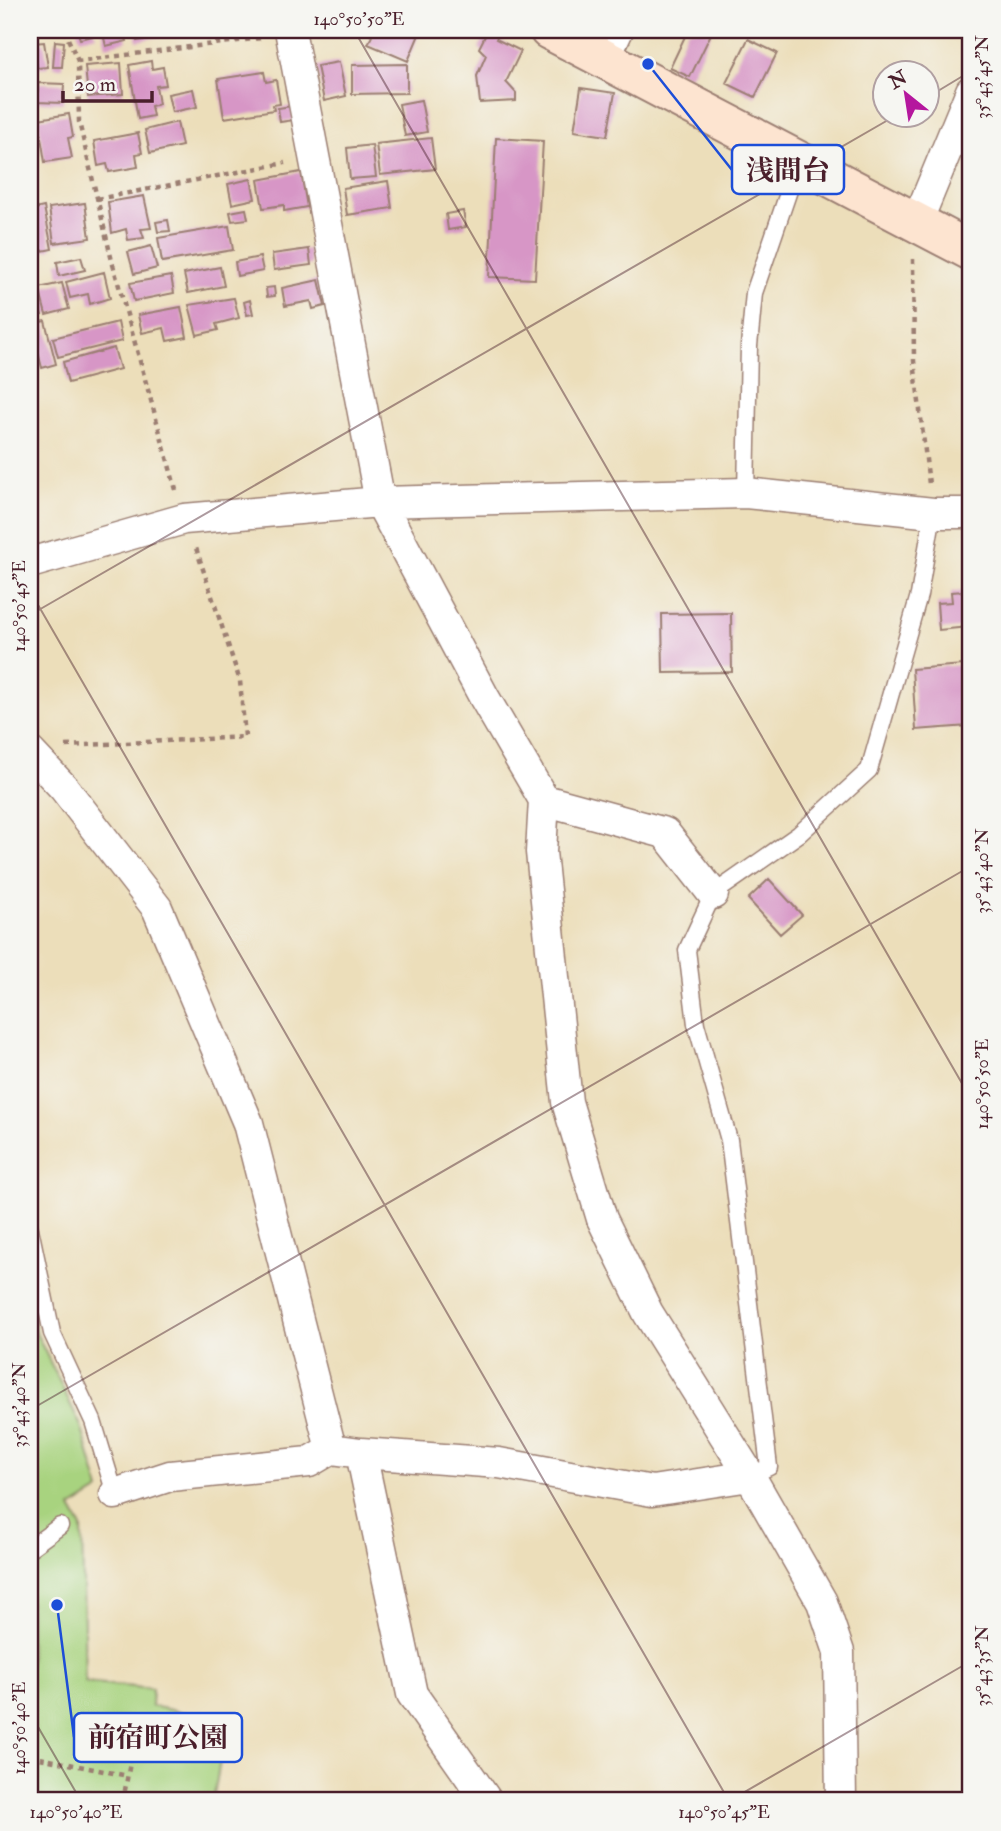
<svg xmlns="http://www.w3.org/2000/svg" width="1001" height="1831" font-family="'IM FELL Double Pica','Noto Serif JP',serif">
	<rect width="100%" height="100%" fill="#f6f6f2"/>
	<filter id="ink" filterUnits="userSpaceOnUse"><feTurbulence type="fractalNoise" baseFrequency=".0143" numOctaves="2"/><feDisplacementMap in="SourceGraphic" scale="14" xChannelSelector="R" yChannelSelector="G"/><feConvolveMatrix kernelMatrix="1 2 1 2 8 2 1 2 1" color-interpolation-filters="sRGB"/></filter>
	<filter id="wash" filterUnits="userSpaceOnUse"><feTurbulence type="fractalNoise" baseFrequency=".00686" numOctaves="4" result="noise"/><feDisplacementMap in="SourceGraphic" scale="28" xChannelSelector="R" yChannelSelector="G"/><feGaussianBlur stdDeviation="1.57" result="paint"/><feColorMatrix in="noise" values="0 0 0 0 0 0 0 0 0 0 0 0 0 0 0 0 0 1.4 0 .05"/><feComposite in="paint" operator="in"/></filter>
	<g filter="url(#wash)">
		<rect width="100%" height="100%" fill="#ecdeba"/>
		<path fill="#a8d37f" stroke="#797955" stroke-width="2" d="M30,1303l7,32 44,91 19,64 -29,18 11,20 3,154 67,7 -1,17 76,15 -14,80h-183z"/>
		<g id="blocks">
			<path fill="#d796c6" d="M77,30h17l2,5 -16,4z
				M102,30h22l3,11 -21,5z
				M135,30h33v5l-31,6z
				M199,30h26v1l-25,5z
				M366,30h55l-13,31 -40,-17 4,-8 -7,-4z
				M488,30l11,3 -3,6 25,12 -15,31 10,11v8l-36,2 -3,-27 9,-21 -7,-7z
				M688,30h13l10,4 -21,43 -20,-9z
				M748,39l29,14 -22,44 -29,-14z
				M55,41l9,1 -2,25h-9z
				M44,42l4,25 -11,1 -3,-25z
				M151,61l1,8 11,-2 3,18 -10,1 3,18 -8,2 2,10 -15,3 -9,-54z
				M339,62l7,34 -22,5 -7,-35z
				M121,63l2,31 -35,3 -3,-31z
				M407,64v29l-55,1v-29z
				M264,72l2,10 10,-2 4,24 -7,1 1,5 -50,8 -6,-39z
				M38,83l26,1 -1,19 -26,-1z
				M581,88l34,5 -8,43 -33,-5z
				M193,89l4,18 -25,5 -4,-18z
				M421,100l6,32 -22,4 -6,-32z
				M292,106l2,14 -14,2 -2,-14z
				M69,114l4,23 -5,1 4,20 -27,4 -7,-43z
				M177,122l5,24 -32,7 -5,-23z
				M138,133l4,20 -6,1 2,13 -29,5 -2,-8 -9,2 -4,-25z
				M431,138l4,31 -55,6 -4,-31z
				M496,138l47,3 -8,138 -46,-2z
				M372,145l4,32 -26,2 -3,-31z
				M301,172l6,35 -23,4v-6l-21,3 -5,-28z
				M251,179l4,20 -23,5 -4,-20z
				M388,181l4,27 -45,7 -4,-27z
				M144,196l7,32 -10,1 3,9 -16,2 -2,-11 -14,4 -4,-31z
				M85,203l5,35 -36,5 -5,-35z
				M44,207l8,42 -20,4 -2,-43z
				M246,209l2,10 -16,2 -2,-9z
				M463,211l3,16 -18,3 -2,-16z
				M168,220l2,11 -12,1 -2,-10z
				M229,226l4,24 -71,12 -4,-24z
				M151,246l6,22 -23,6 -6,-22z
				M309,249l2,16 -37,5 -2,-16z
				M81,257l4,13 -26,6 -2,-14z
				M260,257l3,14 -26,5 -2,-14z
				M220,267l4,19 -36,7 -4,-19z
				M104,272l6,26 -20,6 -2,-10 -18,4 -4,-16z
				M171,276l3,17 -40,8 -4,-18z
				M319,280l6,26 -12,3 -2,-8 -26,5 -3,-18z
				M62,283l7,26 -23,6 -7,-27z
				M274,287l1,9 -8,1 -1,-9z
				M34,289l8,26 -12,4v-29z
				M234,298l5,20 -23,6 2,6 -21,5 -8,-30z
				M250,300l3,14 -6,1 -3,-13z
				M181,307l6,30 -20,4 -3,-13 -22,5 -4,-18z
				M45,321l11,43 -14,4 -11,-44z
				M118,322l4,19 -64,16 -5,-19z
				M114,348l6,21 -52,14 -5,-21z
				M965,591l3,36 -29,3 -2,-27 15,-1 -1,-10z
				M731,613l1,59 -69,1 -1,-59z
				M963,665l5,61 -52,4 -4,-61z
				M769,879l33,36 -22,19 -32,-35z"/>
		</g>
	</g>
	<g filter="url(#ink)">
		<use href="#blocks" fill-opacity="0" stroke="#9b7e72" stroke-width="2"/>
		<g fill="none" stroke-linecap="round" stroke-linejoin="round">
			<defs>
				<path id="lane" d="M746,493l3,-147 5,-53 45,-132
					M30,1229l22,104 41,88 22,73
					M750,1476l19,-9 -40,-327 -33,-116 -9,-74 26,-56 86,-60 70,-64 50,-175 14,-82
					M30,1548l30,-22"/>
				<path id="street" d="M290,30l90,472 104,195 60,103 -3,52 26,250 35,117 46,94 102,163 72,126 17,50 2,149
					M605,58l13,-28
					M917,222l54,-131
					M30,563l154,-44 196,-17 366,-9 187,20h38
					M30,752l34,36 93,120 91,215 83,326 30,4 51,241 75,107
					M544,800l121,33 48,61
					M361,1453l138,10 153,28 98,-15
					M115,1494l55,-18 139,-14 22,-13"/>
				<path id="secondary" d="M549,30l422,221"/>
			</defs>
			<use href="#lane" stroke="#9b7e72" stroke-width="19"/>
			<use href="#street" stroke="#9b7e72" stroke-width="33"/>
			<use href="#secondary" stroke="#9b7e72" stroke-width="42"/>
			<path stroke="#9b7e72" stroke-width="4.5" stroke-dasharray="5 5" stroke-linecap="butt" d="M64,30l14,31
				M97,199l188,-36
				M913,259l1,102 15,123
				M176,490l-64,-229 -33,-139 -1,-61 184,-23
				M66,746l179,-9 -5,-56 -44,-133
				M30,1756l98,20
				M123,1801l13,-71"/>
			<use href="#lane" stroke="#fff" stroke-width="16"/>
			<use href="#street" stroke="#fff" stroke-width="30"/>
			<use href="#secondary" stroke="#fde4d0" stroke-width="38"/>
		</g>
	</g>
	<path fill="none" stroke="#4a1f2b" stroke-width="2" stroke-opacity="0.45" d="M354,30l617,1069M928,97l43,-26M30,591l699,1210M30,615l865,-499M30,1410l941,-544M30,1713l51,88M729,1801l242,-140"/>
	<path fill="none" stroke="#1d4ed8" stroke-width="2.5" d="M648 64L732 170M57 1605L74 1737"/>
	<g fill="#1d4ed8" stroke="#f6f6f2" stroke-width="2.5">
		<circle cx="648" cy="64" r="7"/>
		<circle cx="57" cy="1605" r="7"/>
	</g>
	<g fill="#f6f6f2" stroke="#1d4ed8" stroke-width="2.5">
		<rect x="732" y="145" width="112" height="49" rx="7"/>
		<rect x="74" y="1713" width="168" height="49" rx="7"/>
	</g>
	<g font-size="28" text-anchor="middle" font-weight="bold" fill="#4a1f2b">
		<text x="788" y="180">浅間台</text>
		<text x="158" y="1747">前宿町公園</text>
	</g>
	<rect width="1001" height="1831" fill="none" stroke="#f6f6f2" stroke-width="77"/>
	<g transform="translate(906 94) rotate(330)"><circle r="33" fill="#f6f6f2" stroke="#b1a0a2" stroke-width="2"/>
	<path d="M0-5L12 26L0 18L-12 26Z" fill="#b5179e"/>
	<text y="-10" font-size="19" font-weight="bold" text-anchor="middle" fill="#4a1f2b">N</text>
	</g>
	<path d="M63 91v10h89v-10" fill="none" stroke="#4a1f2b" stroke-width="3.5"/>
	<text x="74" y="91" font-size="21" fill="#4a1f2b" stroke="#f6f6f2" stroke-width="5" paint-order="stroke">20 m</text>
	<rect x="38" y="38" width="924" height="1754" fill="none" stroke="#4a1f2b" stroke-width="2.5"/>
	<g font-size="18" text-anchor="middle" fill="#4a1f2b">
		<text x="359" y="25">140°50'50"E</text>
		<text transform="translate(982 77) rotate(-90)" y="6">35°43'45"N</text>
		<text transform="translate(19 606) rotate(-90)" y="6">140°50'45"E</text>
		<text transform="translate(982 871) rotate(-90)" y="6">35°43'40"N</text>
		<text transform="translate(982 1084) rotate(-90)" y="6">140°50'50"E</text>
		<text transform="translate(19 1405) rotate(-90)" y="6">35°43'40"N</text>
		<text transform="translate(982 1666) rotate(-90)" y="6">35°43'35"N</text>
		<text transform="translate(19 1728) rotate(-90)" y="6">140°50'40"E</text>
		<text x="76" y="1818">140°50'40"E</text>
		<text x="724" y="1818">140°50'45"E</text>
	</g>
</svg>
